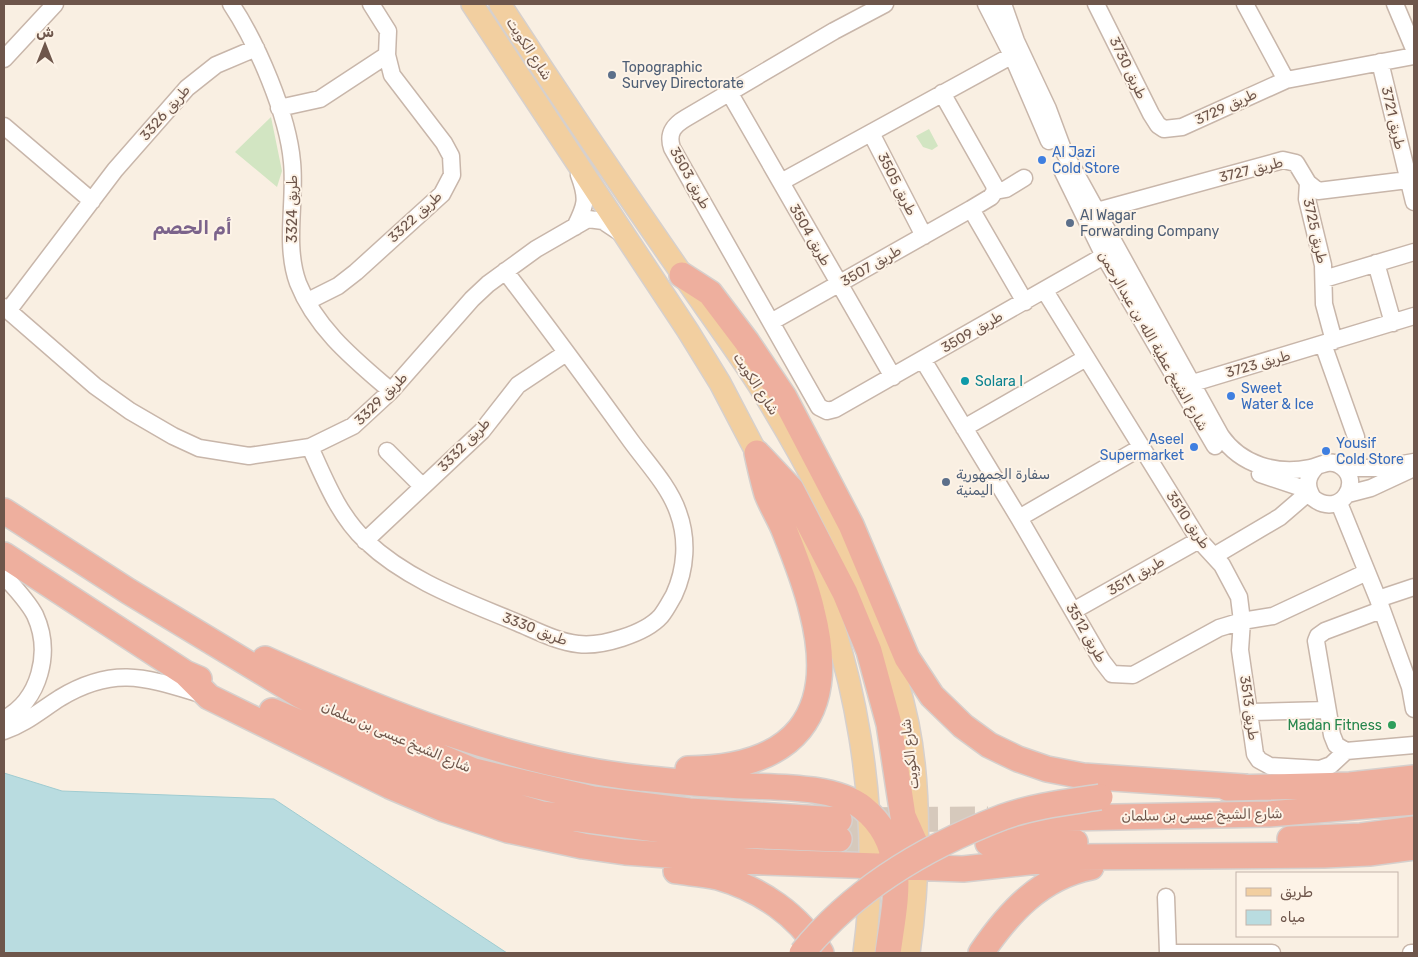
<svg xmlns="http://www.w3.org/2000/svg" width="1418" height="957" font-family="Rubik,'Noto Naskh Arabic',sans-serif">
	<rect width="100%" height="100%" fill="#f9efe2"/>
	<path fill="#d2e5c2" d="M271,117l11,54 -5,16 -42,-35z
		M929,129l9,17 -6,4 -9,-3 -7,-11z"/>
	<path fill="#b9dce0" stroke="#a0ccd1" d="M4,773l58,18 212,8 233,154h-503z"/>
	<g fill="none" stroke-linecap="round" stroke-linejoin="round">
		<path stroke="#d6c9bc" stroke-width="25" stroke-dasharray="25 12" stroke-linecap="butt" d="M839,820l149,-1
			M839,839l55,2"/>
		<defs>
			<path id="minor" d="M231,4c26,39 57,111 61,158 4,39 -8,83 6,121 18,46 57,77 93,108
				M885,4l-51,27 -148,87c-12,7 -19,15 -14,30l147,259 8,4 8,-2 281,-160
				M986,4l26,51 37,86
				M1003,4l13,37 32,68 16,43 157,284c20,29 56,39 89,32 10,-2 19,-9 29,-3 26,14 2,55 -26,33 -7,-11 -7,-21 3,-31
				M1096,4l55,110 7,11 6,4 18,-2 104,-47 128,-24
				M1245,4l41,76
				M1395,4l19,45
				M4,59l51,-55
				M1380,62l34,140
				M729,92l164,285
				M942,93l52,92 1,6
				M279,108l41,-9 67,-44
				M4,126l88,75
				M871,133l53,103
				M1062,170l42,86 111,190
				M781,182l239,-131
				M1308,183l-1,16 16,66 1,39 10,37
				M971,209l54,93
				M1086,214l197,-54 13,3 12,20 10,8 90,-11
				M575,227c11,-22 13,-28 4,-52
				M1376,263l17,60
				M1324,279l90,-27
				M1045,291l154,249 23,25 17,32 3,24 -2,29 15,104 4,6 11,6 50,3 11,-4 15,-14
				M308,301l30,-15 18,-14 86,-78 10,-19 -1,-19 -7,-13 -52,-68 -5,-20 1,-24 -17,-27
				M4,307l91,79 35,25 43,25 26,12 50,8 61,-9 43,-21 38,-35 81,-92 16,-15 48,-35 52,-30 15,2 18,12
				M8,311l107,-141 72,-82 29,-23 40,-17
				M771,322l200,-113 20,-12 4,-6 11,-2 18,-11
				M1323,344l33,93
				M923,360l96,158 83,143 10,13 21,1 86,-47 23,-7 31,-5 94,-44
				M1193,383l221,-67
				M964,428l122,-70
				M310,447c15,33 29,69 56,94 42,40 100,60 152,82 19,8 40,19 60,21 23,3 67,-10 83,-28 5,-6 9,-14 13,-21 12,-26 14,-56 4,-83 -9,-26 -31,-49 -47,-71 -41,-57 -83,-114 -126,-170
				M387,451l35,35
				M1344,468h36l34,-6
				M1260,474l48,16
				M1348,494l23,-6 43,-20
				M1339,503l39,96 32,88 4,22
				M1019,518l121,-70
				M365,541l117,-110 36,-46 48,-32
				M1214,556l66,-39 29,-25
				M4,576c11,12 23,24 31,39 17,37 5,85 -31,104
				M1378,599l36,-12
				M1381,610l-56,21 -7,5 -2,5 16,94 4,10 10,6 68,-6
				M1073,611l126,-71
				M1251,712l76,-2
				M4,731c21,-7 37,-21 56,-33 55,-33 87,-20 144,-3
				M1166,897l2,56
				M1168,953h104
				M1411,953h3"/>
			<path id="major" d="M472,4l216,327 32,52 44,84
				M500,4c56,86 114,172 173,257 28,41 58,81 85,123 64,103 125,221 150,340 14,69 11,160 1,229
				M795,530c62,125 88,285 69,423"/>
			<path id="highway" d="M682,275l28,18 37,49 37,55 67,128 56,133 25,38 31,30 26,19 29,14 29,10 36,7 161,11
				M759,455l32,34 54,104 24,58 20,73 14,92 13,29 19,22
				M4,511l124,80 172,104 40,20 134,56 119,28 96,12 150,9
				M4,555l181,118 14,6
				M265,659c118,53 246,105 375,119 29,3 57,6 86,7 38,3 106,-2 137,23 47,38 32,93 25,145
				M185,673l24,24 181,89 54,23 64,21 75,16 42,6 139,10 199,7 112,-12 249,-2 45,-2 45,-6
				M272,711l182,77 88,26 144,19 153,6
				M688,769c106,-1 151,-53 124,-158 -6,-26 -17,-54 -27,-79 -5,-13 -13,-25 -18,-38 -4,-13 -7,-27 -10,-41
				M1227,788l123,-3 64,-7
				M1012,819l257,-5 145,-12
				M1290,839l71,-3 53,-7
				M988,843l87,-1
				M676,871c14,2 28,3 42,6 42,12 81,38 103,76
				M981,953c28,-41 60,-76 110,-86"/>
		</defs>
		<use href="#minor" stroke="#c8b6aa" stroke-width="19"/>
		<use href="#major" stroke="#d6d0cd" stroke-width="24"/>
		<use href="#highway" stroke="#d6d0cd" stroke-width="28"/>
		<use href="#minor" stroke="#fff" stroke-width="16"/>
		<use href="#major" stroke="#f2cfa0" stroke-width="21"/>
		<use href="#highway" stroke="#eeaf9e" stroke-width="25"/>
		<defs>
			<path id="highway-bridge" d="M802,953c51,-63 125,-107 201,-136 30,-11 65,-15 97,-20"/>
		</defs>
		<use href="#highway-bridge" stroke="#d6d0cd" stroke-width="28" stroke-linecap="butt"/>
		<use href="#highway-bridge" stroke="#eeaf9e" stroke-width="25"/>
	</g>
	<g fill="#5c6f8a" stroke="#fdf3e7" stroke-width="2">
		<circle cx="612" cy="75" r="5"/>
		<circle cx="1070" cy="223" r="5"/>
		<circle cx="946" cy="482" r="5"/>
	</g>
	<g fill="#3f7fe0" stroke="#fdf3e7" stroke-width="2">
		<circle cx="1042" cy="160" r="5"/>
		<circle cx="1231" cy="396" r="5"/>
		<circle cx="1194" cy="447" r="5"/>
		<circle cx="1326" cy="451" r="5"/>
	</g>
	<circle fill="#0f9aa8" stroke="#fdf3e7" stroke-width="2" cx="965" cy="381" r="5"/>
	<circle fill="#2e9e5b" stroke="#fdf3e7" stroke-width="2" cx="1392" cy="725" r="5"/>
	<g text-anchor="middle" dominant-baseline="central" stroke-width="4" stroke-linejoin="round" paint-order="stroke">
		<g font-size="14" fill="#6e564b" stroke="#fdf3e7">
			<text transform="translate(529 49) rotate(57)">شارع الكويت</text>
			<text transform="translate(1128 68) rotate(64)">طريق 3730</text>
			<text transform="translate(1226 107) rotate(-25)">طريق 3729</text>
			<text transform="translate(165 113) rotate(-49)">طريق 3326</text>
			<text transform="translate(1393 118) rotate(77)">طريق 3721</text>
			<text transform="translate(1251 170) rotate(-14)">طريق 3727</text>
			<text transform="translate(690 178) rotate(61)">طريق 3503</text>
			<text transform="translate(897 184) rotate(63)">طريق 3505</text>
			<text transform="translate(292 209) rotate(-90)">طريق 3324</text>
			<text transform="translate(415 217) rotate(-43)">طريق 3322</text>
			<text transform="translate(1315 231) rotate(77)">طريق 3725</text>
			<text transform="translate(810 235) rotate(60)">طريق 3504</text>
			<text transform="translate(871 266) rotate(-30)">طريق 3507</text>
			<text transform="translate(972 332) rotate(-30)">طريق 3509</text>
			<text transform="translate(1153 341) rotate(60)">شارع الشيخ عطية الله بن عبدالرحمن</text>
			<text transform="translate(1258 364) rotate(-16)">طريق 3723</text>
			<text transform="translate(756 384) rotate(57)">شارع الكويت</text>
			<text transform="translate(381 399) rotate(-45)">طريق 3329</text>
			<text transform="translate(464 445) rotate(-46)">طريق 3332</text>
			<text transform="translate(1188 520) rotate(56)">طريق 3510</text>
			<text transform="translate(1136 576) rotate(-30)">طريق 3511</text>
			<text transform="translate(535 629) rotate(21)">طريق 3330</text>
			<text transform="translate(1086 633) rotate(60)">طريق 3512</text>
			<text transform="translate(1249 708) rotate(82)">طريق 3513</text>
			<text transform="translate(396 737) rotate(23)">شارع الشيخ عيسى بن سلمان</text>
			<text transform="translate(910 754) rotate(-97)">شارع الكويت</text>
			<text transform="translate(1202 815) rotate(-1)">شارع الشيخ عيسى بن سلمان</text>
		</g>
		<g font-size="14" fill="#4e5e75" stroke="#fdf3e7" text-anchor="start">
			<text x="622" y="67">Topographic<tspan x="622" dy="16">Survey Directorate</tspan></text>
			<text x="1080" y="215">Al Wagar<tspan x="1080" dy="16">Forwarding Company</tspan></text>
			<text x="956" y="474">سفارة الجمهورية<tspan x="956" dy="16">اليمنية</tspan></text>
		</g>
		<g font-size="14" fill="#366cbe" stroke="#fdf3e7" text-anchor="start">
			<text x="1052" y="152">Al Jazi<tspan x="1052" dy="16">Cold Store</tspan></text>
			<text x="1241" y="388">Sweet<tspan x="1241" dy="16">Water &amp; Ice</tspan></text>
			<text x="1184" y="439" text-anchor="end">Aseel<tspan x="1184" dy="16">Supermarket</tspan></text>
			<text x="1336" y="443">Yousif<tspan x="1336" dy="16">Cold Store</tspan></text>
		</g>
		<g font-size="14" fill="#0d838f" stroke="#fdf3e7" text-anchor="start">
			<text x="975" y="381">Solara I</text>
		</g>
		<g font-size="14" fill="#27864d" stroke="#fdf3e7" text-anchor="end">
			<text x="1382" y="725">Madan Fitness</text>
		</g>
		<g font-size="19" font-weight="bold" fill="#7b638b" stroke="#fdf3e7">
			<text x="192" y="227">أم الحصم</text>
		</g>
	</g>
	<rect width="1418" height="957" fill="none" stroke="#6e564b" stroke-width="10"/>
	<rect x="1236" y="872" width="162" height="65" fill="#fdf3e7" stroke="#c4b4a9"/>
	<rect x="1246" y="888" width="25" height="8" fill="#f2cfa0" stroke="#c4b4a9"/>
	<text x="1280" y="897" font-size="15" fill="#6e564b">طريق</text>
	<rect x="1246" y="910" width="25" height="15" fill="#b9dce0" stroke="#c4b4a9"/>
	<text x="1280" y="922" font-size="15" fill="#6e564b">مياه</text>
	<g transform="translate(45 45)" stroke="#fdf3e7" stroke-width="4" paint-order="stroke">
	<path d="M0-4L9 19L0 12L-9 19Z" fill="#6e564b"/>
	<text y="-8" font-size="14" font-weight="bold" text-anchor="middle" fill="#6e564b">ش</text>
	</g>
</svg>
